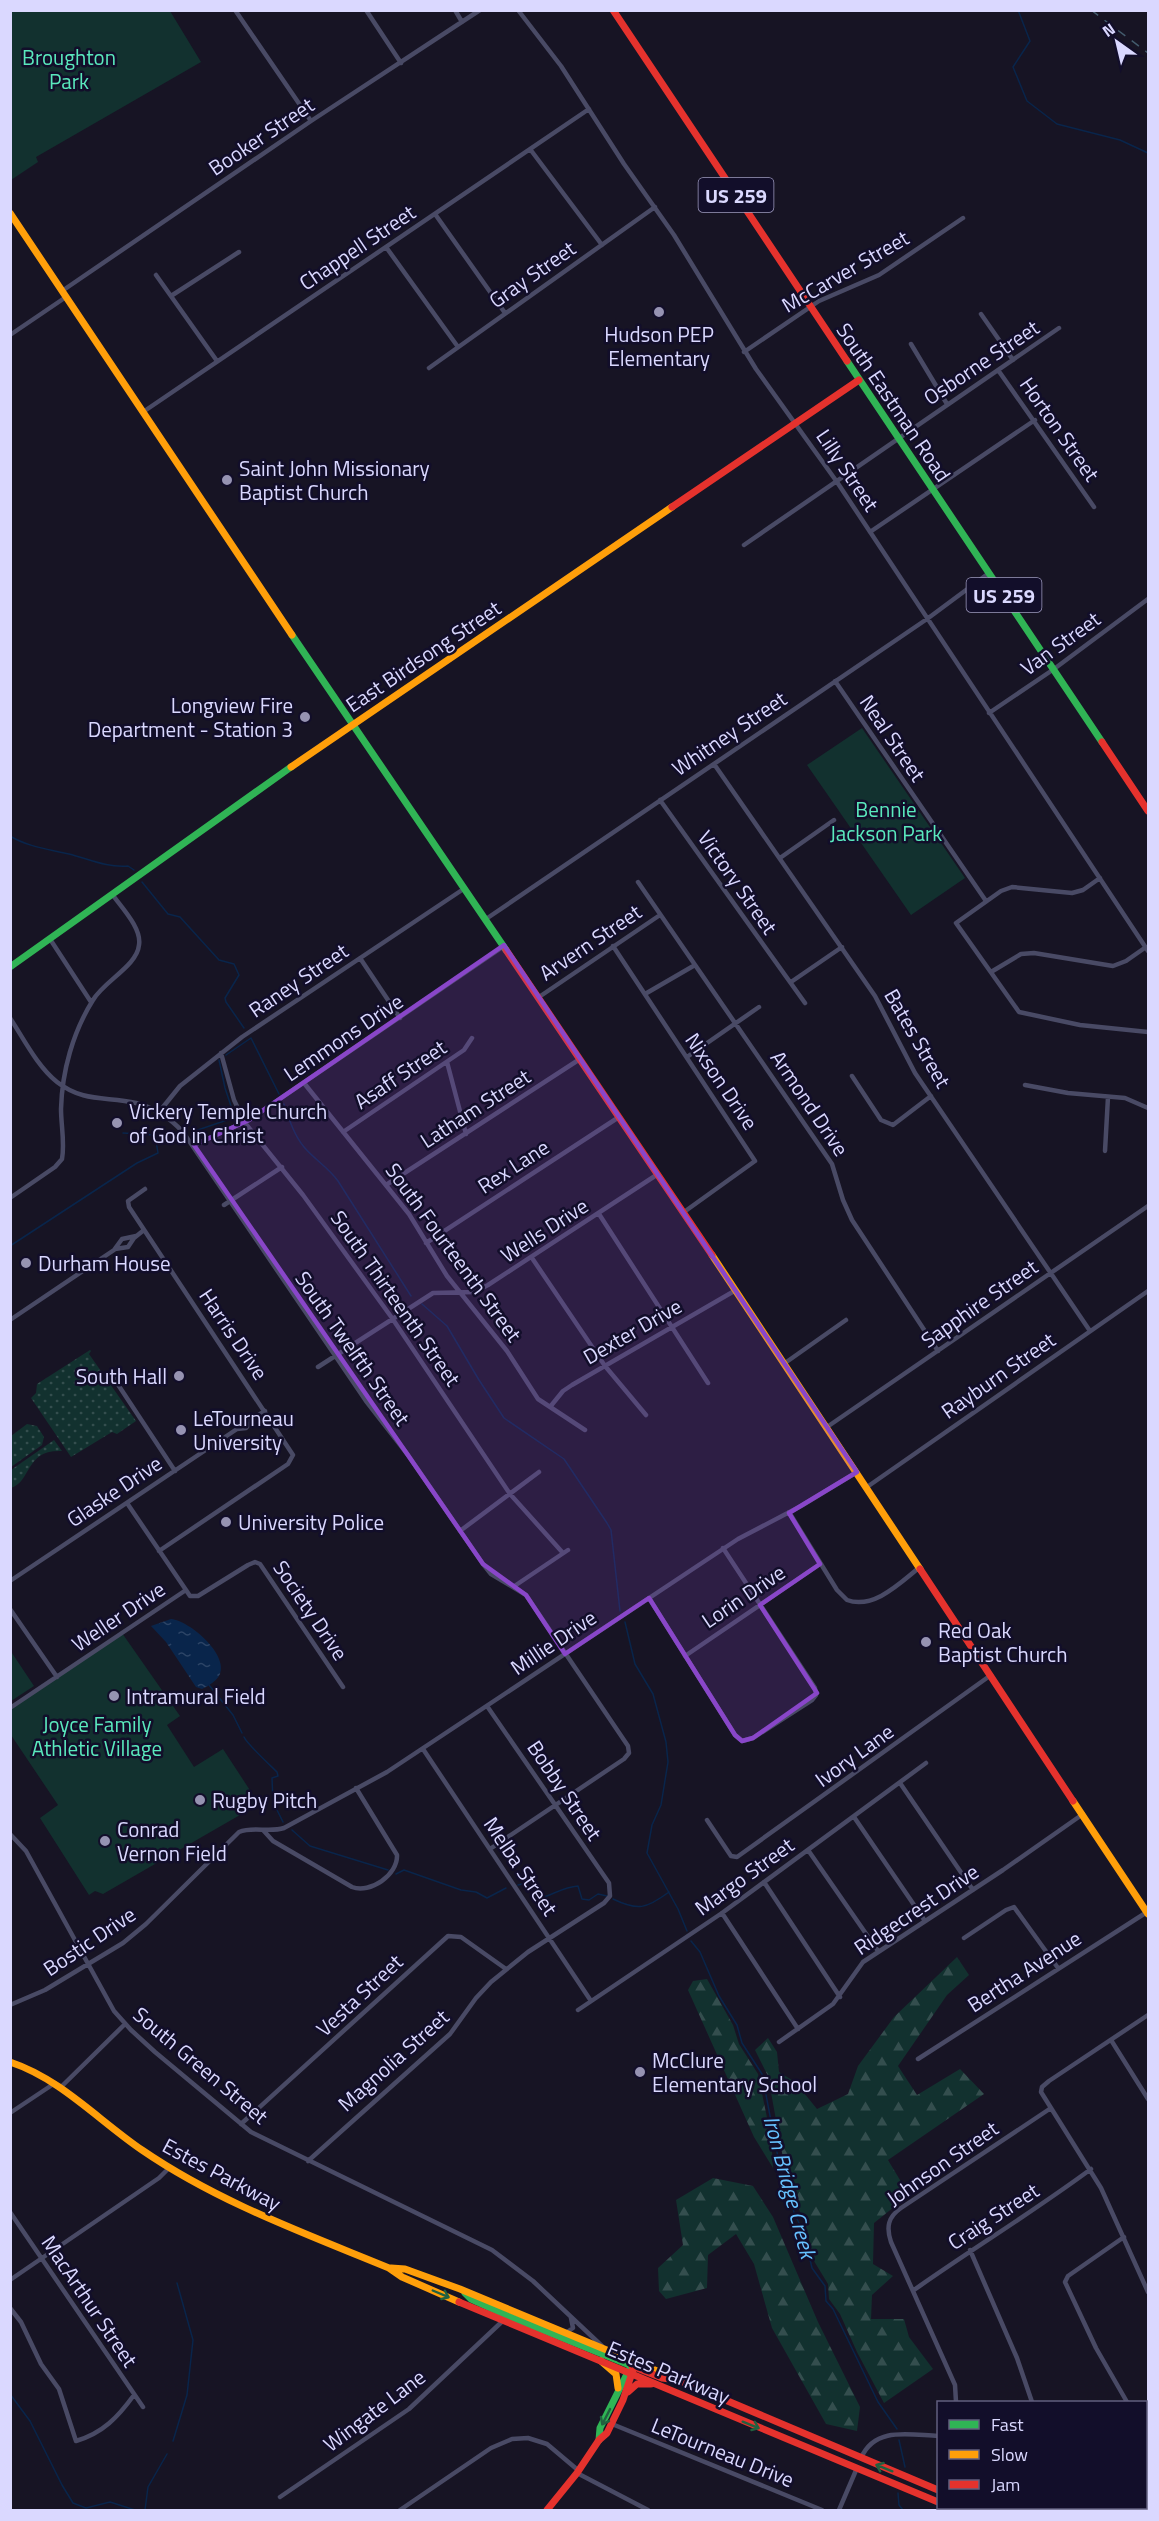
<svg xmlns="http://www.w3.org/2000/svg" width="1159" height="2521" font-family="'Titillium Web',sans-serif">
	<defs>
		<pattern id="grass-dots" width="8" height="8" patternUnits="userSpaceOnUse" patternTransform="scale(1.5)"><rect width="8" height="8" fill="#12312f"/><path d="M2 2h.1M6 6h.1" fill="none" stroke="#344e4e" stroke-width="1.8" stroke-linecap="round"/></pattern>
		<pattern id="forest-firs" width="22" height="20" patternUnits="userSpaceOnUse" patternTransform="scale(1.5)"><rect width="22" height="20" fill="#12312f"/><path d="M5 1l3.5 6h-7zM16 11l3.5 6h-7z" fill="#344e4e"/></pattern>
		<pattern id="water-ripples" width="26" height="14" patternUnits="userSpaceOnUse" patternTransform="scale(1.5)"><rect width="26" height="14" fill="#09254b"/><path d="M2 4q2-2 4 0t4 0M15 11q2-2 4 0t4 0" fill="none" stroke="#2c4466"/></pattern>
	</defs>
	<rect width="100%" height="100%" fill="#171424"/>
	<path fill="url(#grass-dots)" d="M90,1350l1,1 -2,3 47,67 -19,13 -5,-2 -41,25 -40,-59 5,-5 1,-9z
		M27,1424l10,2 7,11 -2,8 -31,22v-31z
		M54,1440l8,11c-37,-2 -30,30 -51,37v-18z"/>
	<path fill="url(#forest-firs)" d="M957,1957l12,18 -22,20 -49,71 19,29 43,-26 24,25 -96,66 21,35 -35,28 -1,41 20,12 -21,19 -1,24h33l5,18 24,32 -49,34 -27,-51 -17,-38 -11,-15 -1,-15 -14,-23 -7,-29 -22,-63 -17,-93 -13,-26 13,-12 9,14 2,20 16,10 22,27 31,-15 10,-28 36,-49z
		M707,1979l26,46 6,19 19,30 13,63 2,31 -19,-31 -66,-147 5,-9z
		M713,2178l40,8 20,31 45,105 42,85 -3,24 -31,-7 -54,-96 -18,-64 -18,-30 -28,21 -1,33 -41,11 -7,-8 -1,-23 25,-23 -7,-45z"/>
	<path fill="#12312f" d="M11,10l159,1 31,51 -165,95 2,5 -27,18z
		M862,728l103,150 -54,37 -104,-150z
		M122,1633l58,83 -13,9 27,42 29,-18 36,55 -156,90 -8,-3 -6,4 -49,-77 18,-13 -47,-70 -1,-27z
		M10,1650l24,36 -23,15h-1z"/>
	<path fill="url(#water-ripples)" d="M171,1619c19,2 57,35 49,55 -3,7 -12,12 -18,15l-6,-2 -30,-45 -15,-16z"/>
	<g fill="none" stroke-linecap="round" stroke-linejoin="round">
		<path stroke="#09254b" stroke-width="1.5" d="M1018,10l12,31 -17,26 14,34 30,23 63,16 28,13
			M10,836c18,11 38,13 59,18 20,5 38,14 59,12l6,4
			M142,882l26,32 12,3 39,43 15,4 5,11 -14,23 1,4 18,26
			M226,1055l25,-17 28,56
			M284,1104c5,15 10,31 20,43 11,13 24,20 34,34l73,115
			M192,1132l35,-12 7,-5 -9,-27 -6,-28
			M123,1133l32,2
			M10,1246l127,-83 21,-10 -3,-18h22
			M422,1304l25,22 32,54 25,38 60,41 43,64 4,7 9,81
			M625,1622l10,42 18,30 13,48 2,20 -7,43 -9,20 -5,28 31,56 9,22
			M209,1685l24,30 9,18
			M244,1737c3,7 26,28 33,35l1,4 -6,2 1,24 10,20
			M292,1830l18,16 78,24
			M396,1874l8,-4 57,20 15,2 11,6 19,-10
			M518,1885l8,-2 15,15c13,-4 23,-11 37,-12l4,13 7,1 9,-6 9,2
			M613,1899c25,12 33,10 56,-7
			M691,1941l9,11 19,44 18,29 5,18 20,31 19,99 10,23 3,17 10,20 8,35 13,18 1,15 7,8 45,93 19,27
			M10,2394l20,27 32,64 11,18 13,5 24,-6 25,8
			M899,2440l6,27
			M173,2441l14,-46 6,-55 -16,-57
			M898,2493l1,12 4,5
			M145,2510l3,-23 19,-33"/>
		<path stroke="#494a65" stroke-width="4.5" d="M235,10l76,111
			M366,10l35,53
			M455,10l7,12
			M518,10l43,56 63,98 50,71 82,134 81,113 311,469
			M530,149l72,96
			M435,214l70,99
			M386,247l72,100
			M156,275l61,86
			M62,291l249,-170 169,-111
			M171,296l68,-44
			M981,314l32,46
			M10,335l56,-38
			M911,344l36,60
			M744,352l75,-51 60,-26 84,-57
			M429,368l226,-161
			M998,370l96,137
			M143,412l446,-303
			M870,532l165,-112
			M744,545l315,-217
			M835,681l151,220
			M989,713l65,-44 94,-70
			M714,764l161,232 40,77 175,258
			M660,800l145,203
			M780,858l54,-38
			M1100,878l-17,12 -11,3 -60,-6 -11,4 -45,32 63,89 61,13 68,7
			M638,882l194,282 11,36 9,20 86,131
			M486,919l441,-300 62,-46
			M50,939l41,63
			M613,946l142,215 -71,51
			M360,958l40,60
			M991,972l30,-18 13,-1 79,13 13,-5 20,-14
			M791,982l51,-35
			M645,994l50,-29
			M539,997l121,-82
			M10,1018c14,21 27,48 47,64 27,21 50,14 79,21 19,5 34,15 47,29l183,269 42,54 75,109 8,10 35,21 102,151 1,7 -5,6 -134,90
			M221,1053l13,47 11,23 58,72 89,123 118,176 53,59
			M687,1057l72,-50
			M447,1062l19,72
			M852,1076l29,44 12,5 38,-29
			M304,1083l105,131 38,62 60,75 31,48 47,31
			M1025,1085l43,8 57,5 23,10
			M159,1112l21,-26 62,-49 223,-149
			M343,1132l121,-82 8,-12
			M194,1145l55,-25 255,-174
			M1105,1151l3,-54
			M386,1185l194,-126
			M145,1189l-17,12 1,6 164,248 -5,9 -129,87
			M10,1198l45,-31 7,-8c3,-16 -1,-34 -1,-50 1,-38 12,-77 32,-109 11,-19 44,-34 46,-55 3,-17 -18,-38 -27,-51
			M224,1205l58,-38
			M599,1214l109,169
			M426,1243l193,-126
			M115,1249l13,-2 6,-9 10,-8
			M532,1258l73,108 41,49
			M10,1320l104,-70 8,-11 14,-3
			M785,1363l61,-43
			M318,1367l115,-74 42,-1 13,-7 170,-111
			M113,1377l62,94
			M550,1407l13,-16 9,-6 164,-95
			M827,1427l321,-221
			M237,1429l7,-10 11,-2
			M867,1487l281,-196
			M789,1512l48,78 10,10c27,10 54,-18 73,-33
			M460,1531l79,-59
			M10,1581l227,-152 9,-1 9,-11 10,-6
			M513,1587l55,-37
			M186,1590l4,6h8l50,-31 7,-3 5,2 83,123
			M649,1598l86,137 7,6 11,-3 59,-38 4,-5 -1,-7 -92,-140
			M10,1609l47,68
			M685,1656l135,-92
			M10,1708l176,-118 -59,-87
			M423,1749l168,252
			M900,1783l73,107
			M854,1817l71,104
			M707,1820l24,36 6,1 254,-182
			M263,1830l10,11 79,46c18,7 46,-12 45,-32l-41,-67
			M10,1834l16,17 88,160 17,19 24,22 96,80 241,118 41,31 69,65
			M808,1850l70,101
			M764,1882l76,115
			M722,1913l76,116
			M964,1938l42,-28 8,-3 44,61
			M10,2005l35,-15 78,-47 23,-19 93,-92c14,-6 30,1 45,-4l103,-56 351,-233 63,-33 56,-34
			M578,2010l144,-97 204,-150
			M1148,2015l-99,66 -7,6 -1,5 60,96 47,104
			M1111,2040l37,59
			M779,2042l54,-38 30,-42 140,-92 80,-56
			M918,2059l229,-147
			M61,2087l64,-63
			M10,2113l45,-30
			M241,2124l207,-188 13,1 45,32
			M308,2161l142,-127 26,-36 15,-16 37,-30 76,-49 6,-7 -1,-13 -122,-177
			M10,2212l133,195
			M1124,2237l-56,39 -3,6 31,66 31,54
			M970,2250l47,108 15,44
			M10,2280l149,-102 10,-10
			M914,2290c58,-41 119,-78 177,-121
			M10,2308l11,14 20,42 18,25 17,52c27,-8 42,-24 58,-46
			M567,2332l6,-4 -2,-10
			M956,2402l-1,-17 -64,-143c-5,-15 -3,-25 10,-34l150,-100
			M612,2424l210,86
			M861,2458c14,-32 49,-23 77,-22
			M577,2473l71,37
			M1146,2479l2,1
			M280,2497l129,-88 99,-93
			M400,2510l91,-62 21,-9 16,-1 19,6 32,27
			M839,2510l18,-42"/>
		<path stroke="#30b455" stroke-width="7" d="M847,361l255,381
			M292,635l214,315
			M10,967l281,-200
			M465,2293l6,6 37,17 124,50
			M599,2440l1,-12 29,-58
			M952,2508l7,2"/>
		<path stroke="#ff9f0a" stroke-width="7" d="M10,213l282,422
			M291,767l381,-260
			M712,1255l208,314
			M1073,1801l75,113
			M10,2062c51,17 88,58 132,88 76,52 162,83 247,118l13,9 57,25
			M391,2268l14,1 55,20 214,89
			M601,2361l15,13 2,14"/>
		<path stroke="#e5322d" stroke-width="7" d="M613,10l234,351
			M672,507l187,-127
			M1102,742l46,69
			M506,950l206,305
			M920,1569l153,232
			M459,2302l168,70
			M632,2366l30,12 16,2 260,110
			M627,2372l311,130
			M628,2392l9,-8h14
			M981,2508l8,2
			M547,2510l30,-37 22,-33 8,-7 16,-33 10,-30"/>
		<path stroke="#435b6d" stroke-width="1.5" stroke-dasharray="9 8" stroke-linecap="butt" d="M1091,10l57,43"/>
	</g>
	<defs><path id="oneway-shaft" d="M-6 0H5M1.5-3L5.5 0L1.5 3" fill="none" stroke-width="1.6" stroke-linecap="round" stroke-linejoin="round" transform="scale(1.5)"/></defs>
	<g stroke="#216140">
		<use href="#oneway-shaft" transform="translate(441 2294) rotate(23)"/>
		<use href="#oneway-shaft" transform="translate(606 2417) rotate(117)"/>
		<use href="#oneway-shaft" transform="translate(751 2425) rotate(22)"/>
		<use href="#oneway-shaft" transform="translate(884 2468) rotate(-158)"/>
	</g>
	<path fill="#8946c9" fill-opacity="0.2" stroke="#8946c9" stroke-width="4.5" stroke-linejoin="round" d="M504,945l353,527 -68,41 31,51 -60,41 57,88 -64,45 -11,3 -7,-6 -86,-137 -84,56 -39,-59 -43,-31 -289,-419 55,-25z"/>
	<g fill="#9693b2" stroke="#120e2a" stroke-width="2">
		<circle cx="659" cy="312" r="6"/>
		<circle cx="227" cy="480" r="6"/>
		<circle cx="305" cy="717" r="6"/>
		<circle cx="117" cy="1123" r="6"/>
		<circle cx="26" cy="1263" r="6"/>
		<circle cx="179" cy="1376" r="6"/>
		<circle cx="181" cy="1430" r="6"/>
		<circle cx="226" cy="1522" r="6"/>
		<circle cx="926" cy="1642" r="6"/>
		<circle cx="114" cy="1696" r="6"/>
		<circle cx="200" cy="1800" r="6"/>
		<circle cx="105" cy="1841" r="6"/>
		<circle cx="640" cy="2072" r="6"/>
	</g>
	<g text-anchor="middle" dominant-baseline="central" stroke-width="5" stroke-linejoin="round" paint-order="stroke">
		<g fill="#120e2a" stroke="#9e9bbf" stroke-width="1.5">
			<rect x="698.5" y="178" width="75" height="34" rx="4.5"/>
			<rect x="966.5" y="578" width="75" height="34" rx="4.5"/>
		</g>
		<g font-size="20" font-weight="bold" fill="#dad8ff">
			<text x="736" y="195">US 259</text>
			<text x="1004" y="595">US 259</text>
		</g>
		<g font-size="21" fill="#5ae9bd" stroke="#120e2a">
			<text x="69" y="57">Broughton<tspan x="69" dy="24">Park</tspan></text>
			<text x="886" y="809">Bennie<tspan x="886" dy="24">Jackson Park</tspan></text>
			<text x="97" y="1724">Joyce Family<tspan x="97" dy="24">Athletic Village</tspan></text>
		</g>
		<g font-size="21" fill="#dad8ff" stroke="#120e2a">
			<text transform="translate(261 136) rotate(-34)">Booker Street</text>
			<text transform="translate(357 247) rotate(-34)">Chappell Street</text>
			<text transform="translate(845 271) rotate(-30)">McCarver Street</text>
			<text transform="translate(532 274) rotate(-35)">Gray Street</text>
			<text transform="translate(981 362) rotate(-34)">Osborne Street</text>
			<text transform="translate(894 402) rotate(56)">South Eastman Road</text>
			<text transform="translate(1060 429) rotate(55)">Horton Street</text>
			<text transform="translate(848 470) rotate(56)">Lilly Street</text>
			<text transform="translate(1060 643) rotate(-36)">Van Street</text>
			<text transform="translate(423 656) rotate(-34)">East Birdsong Street</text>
			<text transform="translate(729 733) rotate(-34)">Whitney Street</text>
			<text transform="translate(893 738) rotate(56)">Neal Street</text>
			<text transform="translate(738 882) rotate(55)">Victory Street</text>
			<text transform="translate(590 942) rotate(-34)">Arvern Street</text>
			<text transform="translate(298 980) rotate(-34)">Raney Street</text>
			<text transform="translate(343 1037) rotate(-34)">Lemmons Drive</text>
			<text transform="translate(918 1038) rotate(60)">Bates Street</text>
			<text transform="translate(400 1074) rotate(-34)">Asaff Street</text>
			<text transform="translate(722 1081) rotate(56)">Nixson Drive</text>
			<text transform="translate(810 1103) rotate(56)">Armond Drive</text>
			<text transform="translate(475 1108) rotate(-33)">Latham Street</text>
			<text transform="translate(513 1166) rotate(-33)">Rex Lane</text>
			<text transform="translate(544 1230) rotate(-33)">Wells Drive</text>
			<text transform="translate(454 1252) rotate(54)">South Fourteenth Street</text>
			<text transform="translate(396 1298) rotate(55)">South Thirteenth Street</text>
			<text transform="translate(979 1303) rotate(-35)">Sapphire Street</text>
			<text transform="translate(632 1331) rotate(-30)">Dexter Drive</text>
			<text transform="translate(234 1334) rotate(56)">Harris Drive</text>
			<text transform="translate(353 1348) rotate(55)">South Twelfth Street</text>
			<text transform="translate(998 1375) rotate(-35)">Rayburn Street</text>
			<text transform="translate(114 1491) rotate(-34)">Glaske Drive</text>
			<text transform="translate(743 1596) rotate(-34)">Lorin Drive</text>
			<text transform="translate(311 1610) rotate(56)">Society Drive</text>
			<text transform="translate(118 1616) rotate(-34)">Weller Drive</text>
			<text transform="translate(553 1642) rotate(-34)">Millie Drive</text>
			<text transform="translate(854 1755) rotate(-36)">Ivory Lane</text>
			<text transform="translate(565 1790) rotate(56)">Bobby Street</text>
			<text transform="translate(521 1866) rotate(56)">Melba Street</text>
			<text transform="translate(744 1876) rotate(-36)">Margo Street</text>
			<text transform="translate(916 1909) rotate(-34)">Ridgecrest Drive</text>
			<text transform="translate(89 1941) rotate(-34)">Bostic Drive</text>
			<text transform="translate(1024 1971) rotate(-33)">Bertha Avenue</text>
			<text transform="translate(359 1995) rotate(-43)">Vesta Street</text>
			<text transform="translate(393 2060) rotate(-42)">Magnolia Street</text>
			<text transform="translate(201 2065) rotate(40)">South Green Street</text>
			<text transform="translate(942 2163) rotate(-35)">Johnson Street</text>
			<text transform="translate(222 2174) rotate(28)">Estes Parkway</text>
			<text transform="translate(993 2216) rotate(-33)">Craig Street</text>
			<text transform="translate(90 2301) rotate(56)">MacArthur Street</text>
			<text transform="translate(669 2372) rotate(23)">Estes Parkway</text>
			<text transform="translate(374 2410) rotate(-37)">Wingate Lane</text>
			<text transform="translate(723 2452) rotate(22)">LeTourneau Drive</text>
		</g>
		<g font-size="21" fill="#dad8ff" stroke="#120e2a" text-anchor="start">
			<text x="659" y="334" text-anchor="middle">Hudson PEP<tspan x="659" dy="24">Elementary</tspan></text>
			<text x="239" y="468">Saint John Missionary<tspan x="239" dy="24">Baptist Church</tspan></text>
			<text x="293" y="705" text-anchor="end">Longview Fire<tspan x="293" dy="24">Department - Station 3</tspan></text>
			<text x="129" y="1111">Vickery Temple Church<tspan x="129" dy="24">of God in Christ</tspan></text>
			<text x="38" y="1263">Durham House</text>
			<text x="167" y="1376" text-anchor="end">South Hall</text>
			<text x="193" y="1418">LeTourneau<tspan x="193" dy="24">University</tspan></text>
			<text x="238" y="1522">University Police</text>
			<text x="938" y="1630">Red Oak<tspan x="938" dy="24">Baptist Church</tspan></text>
			<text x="126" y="1696">Intramural Field</text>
			<text x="212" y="1800">Rugby Pitch</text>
			<text x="117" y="1829">Conrad<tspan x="117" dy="24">Vernon Field</tspan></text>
			<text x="652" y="2060">McClure<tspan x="652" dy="24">Elementary School</tspan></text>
		</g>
		<g font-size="22" font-style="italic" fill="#66c1ff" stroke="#120e2a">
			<text transform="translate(790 2187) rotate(75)">Iron Bridge Creek</text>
		</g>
	</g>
	<rect width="1159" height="2521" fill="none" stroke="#dad8ff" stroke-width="24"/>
	<rect x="937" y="2401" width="210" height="108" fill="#120e2a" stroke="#625f7f" stroke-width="1.5"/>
	<rect x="949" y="2420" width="30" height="9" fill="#30b455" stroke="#625f7f" stroke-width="1.5"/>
	<text x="991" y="2431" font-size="18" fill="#dad8ff">Fast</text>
	<rect x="949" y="2450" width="30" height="9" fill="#ff9f0a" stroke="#625f7f" stroke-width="1.5"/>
	<text x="991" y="2461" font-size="18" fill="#dad8ff">Slow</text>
	<rect x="949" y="2480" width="30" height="9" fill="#e5322d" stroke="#625f7f" stroke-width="1.5"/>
	<text x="991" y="2491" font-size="18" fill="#dad8ff">Jam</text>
	<g transform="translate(1117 42) rotate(326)" stroke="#120e2a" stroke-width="4.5" paint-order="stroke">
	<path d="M0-4.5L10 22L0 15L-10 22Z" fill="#dad8ff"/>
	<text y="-9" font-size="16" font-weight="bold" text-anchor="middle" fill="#dad8ff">N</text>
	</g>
</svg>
